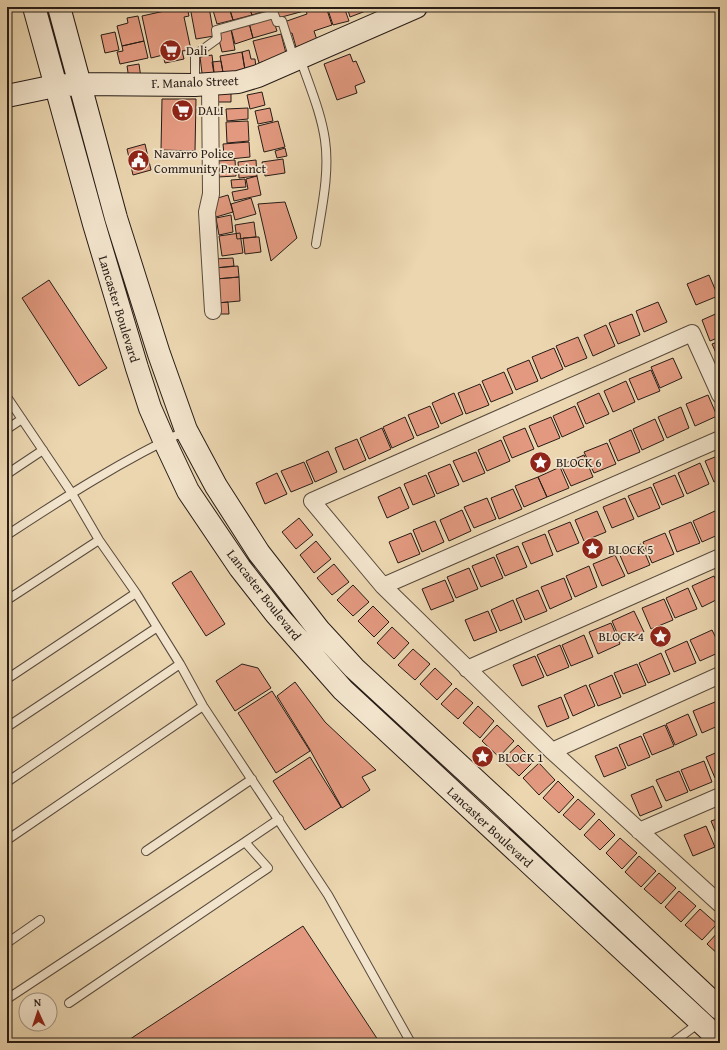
<svg xmlns="http://www.w3.org/2000/svg" width="727" height="1050" font-family="'Gentium Book Plus',serif">
	<rect width="100%" height="100%" fill="#ebd6b0"/>
	<filter id="stains"><feTurbulence type="fractalNoise" baseFrequency=".005" numOctaves="4"/><feColorMatrix values="0 0 0 0 .2 0 0 0 0 .09 0 0 0 0 .02 0 0 0 .5 -.17"/></filter>
	<radialGradient id="worn" r=".72"><stop offset=".6" stop-color="#630" stop-opacity="0"/><stop offset="1" stop-color="#630" stop-opacity=".3"/></radialGradient>
	<path fill="#e2997f" stroke="#271c16" d="M169,7h18l2,9 -5,1 7,33 -9,1 2,8 -19,4 -2,-8 -12,3 -9,-42 27,-6z
		M190,7h19l5,29 -18,3z
		M212,7h17l4,13 -16,4z
		M229,7h20l3,8 -19,5z
		M249,7h22v2l-19,6z
		M274,7h28l2,4 -26,7z
		M305,7h21l6,18 -18,6 3,9 -21,7 -4,-14 -4,1 -4,-12 23,-8z
		M327,7h17l5,14 -16,4z
		M347,7h23l1,2 -21,8z
		M138,16l6,25 -22,5 -5,-20 11,-3 -1,-5z
		M272,16l5,15 -24,7 -4,-15z
		M249,23l4,15 -18,6 -4,-15z
		M231,29l4,21 -13,2 -5,-20z
		M115,32l4,18 -14,3 -4,-18z
		M281,34l7,27h-23l-6,2 -6,-22z
		M144,41l4,17 -28,6 -3,-12 6,-1 -1,-5z
		M249,50l2,9h4l1,9 -11,2 -3,-18z
		M242,52l3,18 -21,8 -4,-22z
		M350,54l3,8 3,-1 9,21 -10,4 2,7 -20,7 -13,-36z
		M212,55l3,25 -12,1 -3,-24z
		M221,61l3,17 -9,2 -3,-18z
		M139,64l2,14 -12,1 -2,-13z
		M262,92l3,13 -15,4 -3,-14z
		M231,93v9h-16v-8z
		M162,99h34l-1,52 -34,-1z
		M248,108v11l-21,2 -1,-12z
		M270,108l3,13 -15,3 -3,-13z
		M248,121l1,20 -22,2 -1,-21z
		M278,121l7,26 -21,5 -6,-26z
		M249,142l1,15 -20,2v-4h-6l-1,-11z
		M145,144l6,26 -18,5 -6,-26z
		M285,148l2,8 -10,2 -2,-7z
		M283,159l2,14 -20,3 -3,-14z
		M235,160l1,16 -18,1 -1,-16z
		M256,160l1,16 -18,2 -1,-16z
		M257,176l4,19 -27,6 -2,-9 16,-3 -2,-10z
		M245,179l1,8 -14,1 -1,-8z
		M228,195l5,17 -17,5 -5,-17z
		M251,198l5,16 -21,6 -4,-16z
		M285,202l12,36 -26,23 -13,-57z
		M231,215l2,17 -14,3 -3,-17z
		M254,222l2,15 -19,2 -2,-14z
		M240,233l3,20 -21,3 -3,-20z
		M256,237h3l2,15 -16,2 -2,-16z
		M233,258l1,8 -19,2v-9z
		M238,266l1,11 -23,2 -1,-11z
		M709,275l9,21 -22,9 -9,-21z
		M239,277l1,24 -23,2 -1,-24z
		M49,280l58,88 -28,18 -57,-88z
		M228,302l1,12h-11l-1,-11z
		M658,302l9,20 -23,10 -8,-21z
		M720,312v25l-10,4 -8,-21z
		M632,314l8,21 -22,9 -9,-21z
		M606,325l9,21 -22,10 -9,-21z
		M578,337l9,21 -22,9 -9,-21z
		M720,341v21l-8,-18z
		M554,348l9,21 -22,10 -9,-22z
		M673,358l9,20 -22,10 -9,-21z
		M529,360l9,21 -22,9 -9,-21z
		M651,370l9,21 -22,9 -9,-21z
		M504,372l9,21 -22,9 -9,-21z
		M626,381l9,21 -22,10 -9,-21z
		M480,384l9,21 -23,9 -8,-21z
		M454,393l9,21 -22,10 -9,-21z
		M599,393l10,21 -23,10 -9,-21z
		M708,395l9,21 -22,10 -9,-22z
		M430,406l9,21 -22,9 -9,-21z
		M575,406l9,21 -22,10 -9,-21z
		M681,407l8,21 -22,10 -9,-21z
		M405,417l9,21 -22,10 -9,-21z
		M551,417l9,21 -22,9 -9,-21z
		M655,419l9,21 -22,10 -9,-21z
		M382,428l9,21 -22,10 -9,-21z
		M525,428l9,21 -22,9 -9,-21z
		M631,430l9,22 -22,9 -9,-21z
		M357,439l9,21 -22,10 -9,-22z
		M501,440l9,21 -23,10 -9,-21z
		M607,443l9,21 -22,9 -10,-21z
		M328,451l9,21 -22,10 -9,-21z
		M476,452l9,21 -22,9 -10,-21z
		M584,455l9,22 -22,9 -10,-21z
		M720,455v25l-6,2 -9,-21z
		M304,462l9,21 -22,9 -10,-21z
		M700,463l9,21 -22,10 -9,-21z
		M450,464l9,21 -22,9 -9,-21z
		M560,467l9,21 -22,9 -9,-20z
		M277,473l10,21 -22,10 -9,-21z
		M426,475l9,21 -22,9 -9,-21z
		M675,475l9,21 -22,9 -9,-21z
		M538,477l9,20 -23,10 -9,-21z
		M400,487l9,21 -22,10 -9,-21z
		M651,487l9,21 -22,9 -10,-21z
		M513,489l9,20 -23,10 -8,-21z
		M487,498l9,21 -22,9 -10,-21z
		M625,498l9,21 -22,9 -9,-21z
		M462,510l9,21 -22,10 -9,-21z
		M597,511l9,21 -22,9 -9,-21z
		M715,511l5,12v11l-18,8 -9,-21z
		M299,518l14,17 -17,14 -14,-17z
		M435,521l9,21 -22,10 -9,-22z
		M570,522l9,21 -22,9 -9,-21z
		M691,522l9,21 -23,9 -8,-21z
		M411,533l9,21 -22,9 -9,-21z
		M665,533l9,21 -22,9 -9,-21z
		M545,534l8,21 -22,9 -9,-21z
		M316,541l15,18 -17,14 -14,-18z
		M641,544l9,21 -22,9 -9,-21z
		M518,546l9,21 -22,9 -9,-21z
		M615,555l10,21 -23,10 -9,-22z
		M494,557l9,21 -22,9 -9,-21z
		M334,564l15,18 -17,13 -15,-17z
		M589,566l8,21 -22,10 -9,-21z
		M469,568l9,21 -22,9 -9,-21z
		M191,571l34,53 -19,12 -34,-53z
		M714,576l6,13v9l-18,9 -10,-21z
		M564,578l8,21 -22,10 -9,-22z
		M445,580l9,21 -23,9 -9,-21z
		M353,585l16,17 -16,14 -16,-16z
		M688,588l9,21 -22,9 -9,-20z
		M538,590l9,21 -22,9 -9,-21z
		M664,599l9,21 -22,9 -9,-21z
		M513,600l9,22 -22,9 -9,-21z
		M373,606l16,16 -15,15 -16,-16z
		M488,611l9,21 -23,9 -9,-21z
		M634,611l10,21 -23,10 -9,-21z
		M611,623l9,21 -22,10 -9,-22z
		M392,627l17,16 -15,16 -17,-16z
		M712,630l8,16v6l-20,9 -10,-21z
		M584,635l9,22 -22,9 -9,-21z
		M687,641l9,22 -22,9 -9,-21z
		M560,645l9,22 -22,9 -10,-21z
		M413,649l17,15 -15,16 -17,-15z
		M661,653l9,21 -22,9 -9,-20z
		M535,656l9,21 -22,9 -9,-21z
		M242,664l16,4 13,20 -36,23 -19,-30z
		M637,664l9,21 -23,9 -9,-21z
		M435,668l17,16 -15,16 -17,-16z
		M612,675l9,22 -23,9 -9,-21z
		M295,682l30,40 51,48 -14,7 8,13 -28,18 -33,-60 -32,-52z
		M586,685l9,21 -22,10 -9,-21z
		M456,688l17,15 -15,16 -17,-15z
		M272,691l38,60 -34,22 -38,-60z
		M561,697l8,21 -22,9 -9,-21z
		M715,702l5,12v11l-18,8 -9,-22z
		M478,706l16,15 -14,17 -17,-15z
		M688,714l9,21 -22,10 -9,-21z
		M497,725l17,16 -15,16 -17,-16z
		M665,725l9,21 -22,9 -9,-21z
		M641,736l9,21 -22,9 -9,-21z
		M518,745l16,16 -15,15 -17,-16z
		M617,747l9,21 -22,9 -9,-21z
		M720,751v25l-5,2 -9,-21z
		M310,757l31,50 -36,23 -32,-49z
		M704,761l8,21 -22,9 -9,-21z
		M539,763l16,17 -16,15 -16,-17z
		M679,771l9,21 -22,9 -10,-21z
		M558,781l16,16 -15,16 -16,-15z
		M653,786l9,21 -22,9 -9,-21z
		M578,799l17,15 -15,16 -17,-15z
		M720,818v25l-9,-22z
		M599,819l16,16 -15,15 -16,-15z
		M706,826l9,21 -22,9 -9,-21z
		M620,838l17,15 -15,16 -16,-16z
		M639,856l17,15 -15,16 -16,-15z
		M659,873l17,15 -15,16 -17,-15z
		M679,891l17,15 -15,16 -16,-15z
		M700,909l17,15 -15,16 -17,-15z
		M303,926l77,117h-256z
		M720,930v26l-13,-12z"/>
	<g fill="none" stroke-linecap="round" stroke-linejoin="round">
		<defs>
			<path id="lane" d="M300,58c9,27 21,54 25,82 5,34 -4,71 -9,104
				M195,84v-29l22,-16 -1,-9 58,-16 3,8 5,-1 12,38
				M7,397l64,95 28,48 37,53 44,71 23,42 125,189 83,148
				M7,429l15,-10
				M7,474l36,-24
				M7,535c58,-38 116,-75 178,-104
				M7,600l92,-60
				M7,679l129,-86
				M7,727l149,-99
				M7,782l173,-118
				M7,840l196,-134
				M146,851l106,-72
				M7,943l33,-23
				M7,999l238,-157
				M69,1003l199,-135 -23,-26 34,-23
				M672,1043l27,-20"/>
			<path id="street" d="M210,84l1,110 -4,18 6,99
				M720,395l-28,-62 -380,168 71,85 169,165 168,153
				M383,586l337,-147
				M467,669l253,-112
				M552,751l168,-76
				M639,831l81,-35"/>
			<path id="secondary" d="M34,7l60,217 43,144 13,40 14,32 24,51 52,77 36,46 67,76 377,350
				M59,7l57,211 43,136 27,76 30,56 43,67 60,77 35,38 141,130 225,211
				M7,96l48,-10 24,-2 116,1 43,-3 20,-6 158,-69"/>
		</defs>
		<use href="#lane" stroke="#584a3c" stroke-width="10"/>
		<use href="#street" stroke="#584a3c" stroke-width="18"/>
		<use href="#secondary" stroke="#271c16" stroke-width="24"/>
		<use href="#lane" stroke="#f2e4cc" stroke-width="8"/>
		<use href="#street" stroke="#f2e4cc" stroke-width="16"/>
		<use href="#secondary" stroke="#f2e4cc" stroke-width="22"/>
	</g>
	<defs>
		<symbol id="supermarket-disc" viewBox="-11 -11 22 22"><circle r="9.5" fill="#8f2418" stroke="#f2e4cc"/><path d="M-6-5.5h2.5l.6 2H6L4.5 2H-2.5L-4.4-4H-6ZM-1.5 3.2a1.3 1.3 0 1 0 .1 0ZM3 3.2a1.3 1.3 0 1 0 .1 0Z" fill="#fff"/></symbol>
		<symbol id="civic-disc" viewBox="-11 -11 22 22"><circle r="9.5" fill="#8f2418" stroke="#f2e4cc"/><path d="M-.6-6.5H3V-4.5H.6V-3L4-1V1h2V6H-6V1h2V-1L-.6-3ZM-1.2 2.5V6h2.4V2.5Z" fill="#fff"/></symbol>
		<symbol id="sight-disc" viewBox="-11 -11 22 22"><circle r="9.5" fill="#8f2418" stroke="#f2e4cc"/><path d="M0-6L1.8-2.2L6-1.7L2.9 1.2L3.7 5.4L0 3.3L-3.7 5.4L-2.9 1.2L-6-1.7L-1.8-2.2Z" fill="#fff"/></symbol>
	</defs>
	<g fill-rule="evenodd">
		<use href="#supermarket-disc" x="158" y="38" width="25" height="25"/>
		<use href="#supermarket-disc" x="170" y="98" width="25" height="25"/>
		<use href="#civic-disc" x="126" y="148" width="25" height="25"/>
		<use href="#sight-disc" x="528" y="450" width="25" height="25"/>
		<use href="#sight-disc" x="580" y="536" width="25" height="25"/>
		<use href="#sight-disc" x="648" y="624" width="25" height="25"/>
		<use href="#sight-disc" x="470" y="744" width="25" height="25"/>
	</g>
	<g text-anchor="middle" dominant-baseline="central" stroke-width="3.5" stroke-linejoin="round" paint-order="stroke">
		<g font-size="13" fill="#271c16" stroke="#f2e4cc" text-anchor="start">
			<text x="186" y="50">Dali</text>
			<text x="198" y="110">DALI</text>
			<text x="154" y="153">Navarro Police<tspan x="154" dy="15">Community Precinct</tspan></text>
			<text x="556" y="462">BLOCK 6</text>
			<text x="608" y="549">BLOCK 5</text>
			<text x="644" y="636" text-anchor="end">BLOCK 4</text>
			<text x="498" y="757">BLOCK 1</text>
		</g>
		<g font-size="13" fill="#271c16" stroke="#f2e4cc">
			<text transform="translate(195 82) rotate(-2)">F. Manalo Street</text>
			<text transform="translate(119 309) rotate(73)">Lancaster Boulevard</text>
			<text transform="translate(264 595) rotate(52)">Lancaster Boulevard</text>
			<text transform="translate(490 827) rotate(43)">Lancaster Boulevard</text>
		</g>
	</g>
	<rect width="727" height="1050" fill="none" stroke="#ebd6b0" stroke-width="24"/>
	<rect x="8" y="8" width="711" height="1034" fill="none" stroke="#271c16" stroke-width="2"/>
	<rect x="12" y="12" width="703" height="1026" fill="none" stroke="#271c16"/>
	<g transform="translate(38 1012) rotate(357)"><circle r="19" fill="#f2e4cc" stroke="#a19483"/>
	<path d="M0-3L7 15L0 10L-7 15Z" fill="#8f2418"/>
	<text y="-6" font-size="11" font-weight="bold" text-anchor="middle" fill="#271c16">N</text>
	</g>
	<rect width="100%" height="100%" filter="url(#stains)"/>
	<rect width="100%" height="100%" fill="url(#worn)"/>
</svg>
